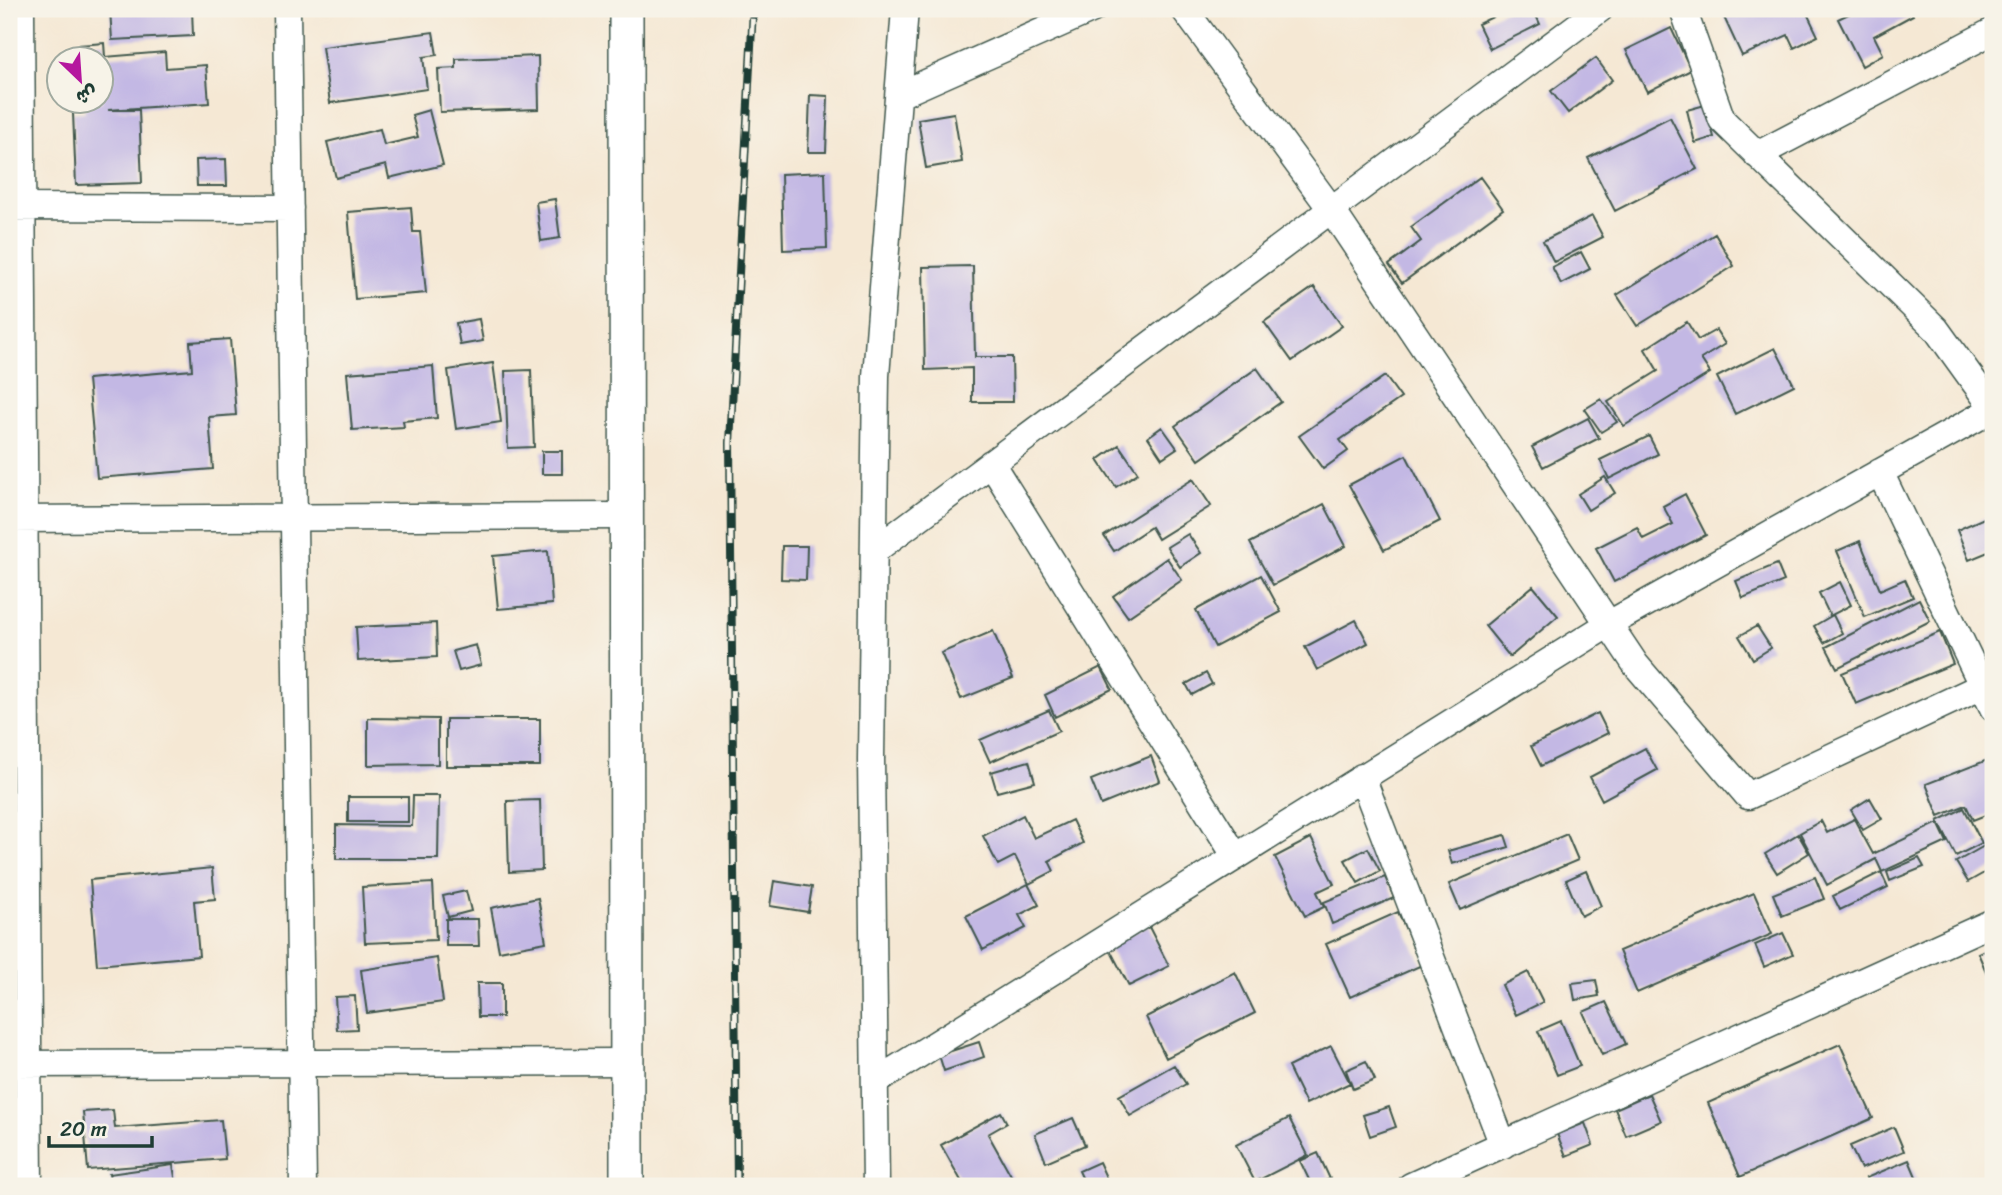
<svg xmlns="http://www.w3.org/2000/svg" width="2002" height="1195" font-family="Sriracha,'Playpen Sans Arabic',sans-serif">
	<rect width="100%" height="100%" fill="#f7f3e8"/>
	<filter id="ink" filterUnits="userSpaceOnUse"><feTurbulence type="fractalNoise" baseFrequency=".0143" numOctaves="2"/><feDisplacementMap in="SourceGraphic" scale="14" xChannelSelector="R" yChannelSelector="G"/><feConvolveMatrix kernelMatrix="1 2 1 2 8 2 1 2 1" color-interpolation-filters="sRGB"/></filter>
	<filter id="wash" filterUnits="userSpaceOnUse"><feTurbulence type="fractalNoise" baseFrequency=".00686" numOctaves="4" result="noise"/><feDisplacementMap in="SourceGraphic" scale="28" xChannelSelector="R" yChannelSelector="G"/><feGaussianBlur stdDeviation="1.57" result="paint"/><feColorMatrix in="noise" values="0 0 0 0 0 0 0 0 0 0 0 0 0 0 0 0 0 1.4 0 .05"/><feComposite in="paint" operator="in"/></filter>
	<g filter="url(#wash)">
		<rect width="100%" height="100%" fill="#f5e8d4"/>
		<g id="blocks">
			<path fill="#c3b8e4" d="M110,9h82l1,27 -81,4z
				M1509,9h24l7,15 -50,25 -12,-25z
				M1732,9h73l13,27 -24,12 -6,-13 -46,21 -20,-43z
				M1859,9h51l3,6 -39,21 9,18 -21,12 -24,-47z
				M1671,28l20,42 -44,22 -21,-42z
				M433,32l4,23 -14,2 4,32 -97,14 -8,-56z
				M104,43l1,14 60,-5 1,16 40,-3 3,38 -101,7h31l3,73 -66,2 -3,-72 12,-1 -1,-10h18v-42h-21l-1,-15z
				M538,56l1,53 -99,3 -2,-43 18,-1v-9z
				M1596,58l16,22 -44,33 -17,-22z
				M810,95l18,1 -2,56h-18z
				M1705,105l9,32 -19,6 -8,-33z
				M429,110l14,55 -54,13 -3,-13 -50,13 -9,-36 53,-13 4,16 34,-8 -6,-22z
				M954,113l8,49 -36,6 -8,-49z
				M1670,117l27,52 -82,42 -27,-53z
				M226,159l1,27h-30l-1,-26z
				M825,172l2,76 -44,2 -2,-76z
				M1480,177l23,32 -101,74 -13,-18 32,-24 -10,-14z
				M555,199l5,39 -19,3 -5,-39z
				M411,207l2,25h7l6,61 -71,6 -7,-87z
				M1592,216l11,21 -49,25 -11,-21z
				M1715,234l19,32 -97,60 -20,-31z
				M1581,252l9,17 -29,15 -9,-17z
				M973,266l2,91h37l1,45h-41v-34l-47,2 -2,-103z
				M1314,287l28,39 -50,35 -28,-39z
				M479,319l4,22 -23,4 -4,-22z
				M1687,322l11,18 18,-10 9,14 -24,15 9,14 -86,53 -16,-24 50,-31 -13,-22z
				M230,339l6,76 -27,2 4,52 -116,9 -9,-99 104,-9 -2,-28z
				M1775,348l19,37 -59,29 -18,-37z
				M493,363l8,59 -45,7 -8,-59z
				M433,366l4,52 -34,3 1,6 -52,3 -5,-57z
				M1257,368l24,34 -82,58 -24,-34z
				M531,370l3,77 -26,1 -3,-77z
				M1385,376l16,22 -61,42 8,11 -25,18 -24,-33z
				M1601,399l16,23 -16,10 -16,-23z
				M1588,418l11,20 -56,29 -11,-20z
				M1162,427l15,21 -15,10 -14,-21z
				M1649,436l9,18 -49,25 -9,-19z
				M1119,445l19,28 -22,14 -18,-27z
				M542,451h20v23h-20z
				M1406,455l34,66 -56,29 -35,-65z
				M1605,477l10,16 -27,17 -10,-16z
				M1193,479l18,27 -53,33 -7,-12 -37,24 -10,-15z
				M1685,494l21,41 -92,47 -18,-34 41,-21 6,12 30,-15 -10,-18z
				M1324,504l22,42 -73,39 -23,-42z
				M1993,514v36l-24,10 -12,-30z
				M1188,534l13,19 -21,14 -13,-20z
				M1860,541l20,49 25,-11 8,18 -48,20 -28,-66z
				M782,546h25l-1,34 -25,-1z
				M548,551l4,53 -54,5 -5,-53z
				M1167,558l15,22 -54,37 -15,-21z
				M1777,564l7,17 -41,17 -7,-17z
				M1261,575l20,37 -66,35 -19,-37z
				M1840,582l11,23 -21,11 -11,-23z
				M1533,586l25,30 -48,41 -25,-31z
				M1919,599l11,22 -93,47 -11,-21z
				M1833,615l9,18 -18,10 -10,-17z
				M1356,620l12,23 -51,27 -12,-23z
				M436,623l1,34 -79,4 -2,-34z
				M1757,626l14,22 -18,11 -14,-23z
				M993,631l20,47 -52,21 -20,-46z
				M1940,632l13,32 -97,40 -14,-31z
				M476,645l5,20 -22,6 -6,-20z
				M1101,667l11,22 -57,28 -10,-22z
				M1206,673l6,11 -20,11 -6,-11z
				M1049,710l10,21 -69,31 -10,-22z
				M1598,713l10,20 -67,33 -10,-20z
				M368,718l70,1v45l-70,1z
				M446,719h94v47h-94z
				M1645,748l12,22 -55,30 -12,-23z
				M1151,756l9,25 -59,24 -10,-25z
				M1990,759l3,8v45l-20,8 -7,-15 -27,11 -13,-32z
				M1029,761l6,21 -38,10 -6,-20z
				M413,796h26l-1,63h-102v-34l76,1z
				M348,797h60v25h-60z
				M1870,798l12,21 -19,11 -12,-20z
				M540,800l2,70 -33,2 -2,-71z
				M1964,808l18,35 -26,13 -18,-35z
				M1023,815l11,23 38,-18 11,23 -34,18 5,10 -25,13 -14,-28 -17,9 -15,-29z
				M1854,819l19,35 65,-31 9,19 -65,30 -6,-13 -49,26 -27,-52 21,-12 6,12z
				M1567,834l11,26 -118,50 -11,-26z
				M1798,834l11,19 -32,20 -12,-19z
				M1505,835l4,12 -57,17 -4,-13z
				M1311,838l23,46 -17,8 7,15 -19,9 -30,-59z
				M1993,841v27l-25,14 -12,-20z
				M1368,848l12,23 -22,12 -13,-23z
				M1919,858l5,9 -34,14 -3,-9z
				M212,868l3,31 -21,2 5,55 -102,9 -7,-85z
				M1586,871l15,35 -20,10 -15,-36z
				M1881,872l7,15 -48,23 -7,-14z
				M1385,877l9,21 -62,26 -8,-22z
				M1815,877l9,22 -42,17 -9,-22z
				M774,881l38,6 -4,25 -38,-6z
				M433,883l3,57 -71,3 -3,-56z
				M1028,884l11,21 -20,10 7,13 -43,22 -17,-34z
				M466,891l5,20 -23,6 -5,-21z
				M1754,893l18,41 -135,59 -18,-42z
				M538,898l8,44 -47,9 -8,-43z
				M1398,912l24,53 -72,32 -24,-53z
				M446,919h32l1,27h-33z
				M1148,925l21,41 -40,20 -21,-40z
				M1783,933l10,21 -29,13 -9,-22z
				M1993,946v25l-6,3 -9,-21z
				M437,958l6,44 -76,11 -6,-43z
				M1235,972l20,41 -89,45 -20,-41z
				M1528,972l15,30 -27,13 -14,-30z
				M1596,980l3,16 -24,4 -3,-17z
				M477,983h25v34h-24z
				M355,996l2,33 -20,1 -2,-33z
				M1606,1002l20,42 -24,11 -19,-43z
				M1561,1021l19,45 -23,9 -19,-44z
				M979,1042l5,15 -40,14 -5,-16z
				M1840,1044l33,74 -133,59 -32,-74z
				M1331,1046l19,37 -44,21 -18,-37z
				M1366,1061l9,19 -22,9 -7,-19z
				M1174,1065l12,19 -56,32 -11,-20z
				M1649,1094l12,27 -35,15 -11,-27z
				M1389,1107l7,20 -26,9 -7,-21z
				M113,1110l2,18 106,-8 4,39 -137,11 -5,-58z
				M1001,1112l6,11 -19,11 29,52h-53l-23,-41z
				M1073,1118l12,27 -39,17 -11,-28z
				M1289,1118l19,37 -53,27 -19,-37z
				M1585,1123l8,22 -27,11 -9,-22z
				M1894,1127l10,24 -43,18 -11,-23z
				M1318,1153l12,26 -18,7 -12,-25z
				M1909,1160l11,26h-51l-3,-8z
				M1099,1162l11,24h-24l-7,-15z
				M173,1165l3,18 -25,3h-40l-2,-12z"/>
		</g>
	</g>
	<g filter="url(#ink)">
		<use href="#blocks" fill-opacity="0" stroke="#3f574c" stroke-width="2"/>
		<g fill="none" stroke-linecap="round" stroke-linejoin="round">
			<defs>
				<path id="minor" d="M21,9l8,1177
					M287,9l16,1177
					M1184,9l147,200 305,456 112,131 245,-115
					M1683,9l39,111 214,209 57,79
					M899,95l194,-86
					M1757,155l236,-124
					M9,207l281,1
					M991,463l245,394
					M1880,472l113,236
					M9,519l618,-3
					M874,551l726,-542
					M1362,777l141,368
					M9,1064l618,-2
					M875,1082l734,-458 384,-215
					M876,1186l-5,-427 5,-383 29,-367
					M1411,1186l582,-264"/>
				<path id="tertiary" d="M626,9l1,1177"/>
			</defs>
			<use href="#minor" stroke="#3f574c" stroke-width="29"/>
			<use href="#tertiary" stroke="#3f574c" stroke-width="36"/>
			<use href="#minor" stroke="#fff" stroke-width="26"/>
			<use href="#tertiary" stroke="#fff" stroke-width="33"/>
			<defs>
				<path id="rail" d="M737,1186l-7,-743 23,-434"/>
			</defs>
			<use href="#rail" stroke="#1f3d34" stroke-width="8"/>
			<use href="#rail" stroke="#f7f3e8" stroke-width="5" stroke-dasharray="16" stroke-linecap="butt"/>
		</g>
	</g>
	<rect width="2002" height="1195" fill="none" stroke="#f7f3e8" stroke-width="35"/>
	<g transform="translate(80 80) rotate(155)"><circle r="33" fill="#f7f3e8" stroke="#a1aaa0" stroke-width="2"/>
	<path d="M0-5L12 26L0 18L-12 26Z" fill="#b5179e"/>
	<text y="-10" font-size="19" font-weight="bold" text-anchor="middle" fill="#1f3d34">ش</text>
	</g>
	<path d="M49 1136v10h103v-10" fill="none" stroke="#1f3d34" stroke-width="3.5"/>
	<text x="60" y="1136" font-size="21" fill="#1f3d34" stroke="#f7f3e8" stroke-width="5" paint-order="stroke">20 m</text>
</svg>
